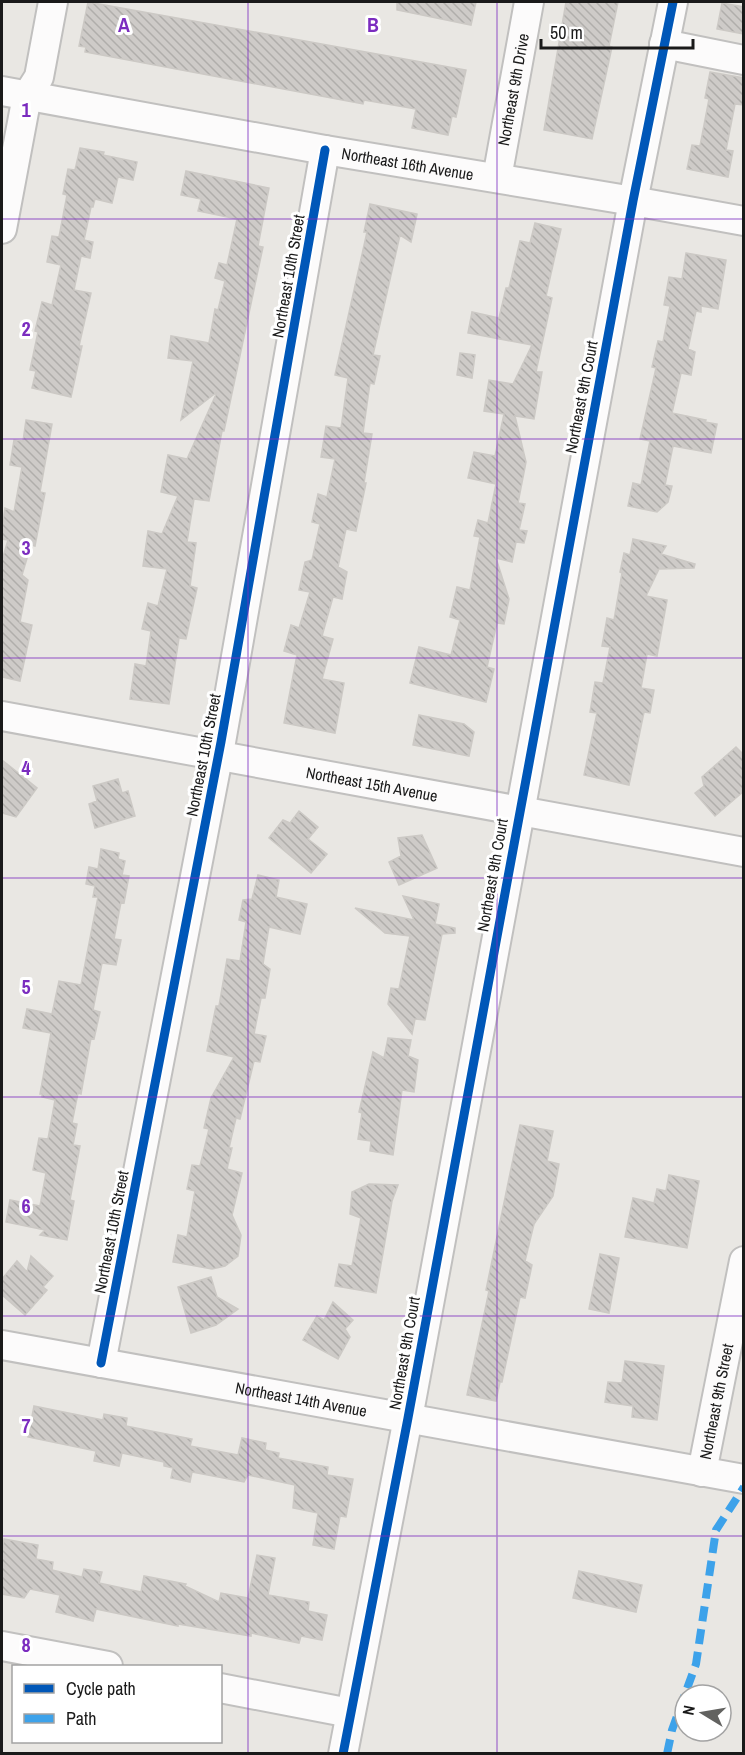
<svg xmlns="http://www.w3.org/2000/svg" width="745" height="1755" font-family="'Archivo Narrow',sans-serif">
	<defs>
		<pattern id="building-back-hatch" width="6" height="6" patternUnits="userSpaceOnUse" patternTransform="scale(1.5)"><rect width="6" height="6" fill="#cecbc8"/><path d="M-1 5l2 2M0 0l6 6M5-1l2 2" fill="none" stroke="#b0aeab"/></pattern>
	</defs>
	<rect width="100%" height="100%" fill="#e9e7e3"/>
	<path fill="url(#building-back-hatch)" stroke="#ccc9c5" stroke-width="1.5" d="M88,2l378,68 -10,47 -4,-1 -4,19 -36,-7 4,-19 -52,-9 -1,4 -278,-52 1,-5 -7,-1z
		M397,2h79l-5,23 -74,-15z
		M566,2h52l-9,44 3,1 -20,92 -48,-9z
		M722,3l22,4v27l-27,-5z
		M710,72l34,6v27l-9,-1 -9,46 7,1 -5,26 -41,-8 5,-24 8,1 9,-47 -4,-1z
		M80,148l24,4 -1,3 34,7 -4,18 -15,-3 -6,26 -17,-4 -2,8h-2l-7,33 9,2 -3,16 -9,-2 -7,34 17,3 -12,53h3l-11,51 -39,-9 4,-17 -6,-1 8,-38 -3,-1 7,-29 10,3 9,-40 -14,-3 5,-26 7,1 8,-42 -4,-1 5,-25 7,1z
		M186,171l83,17 -11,58 5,1 -39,184h-2l-13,70 -15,-2 -7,43 9,1 -6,43 7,2 -11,51 -7,-1 -10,66 -39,-5 5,-35 11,2 5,-35 -9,-2 6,-26 10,3 9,-37 -24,-3 5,-35 14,3 16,-38 -17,-4 7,-37 19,4 30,-67 -36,28 12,-59 -25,-3 3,-22 38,7 6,-34 3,1 7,-29 -10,-3 4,-15 8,2 10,-46 -39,-8 3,-12 -20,-4z
		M370,204l47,10 -6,28 -11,-7 -27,120 7,1 -6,28 -4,-1 -7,50 9,1 -8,49h2l-10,48 -10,-2 -8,38 9,5 -5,27 -9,-2 -11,39 11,3 -11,40 22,4 -9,50 -51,-10 13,-68 -13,-4 7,-26 8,3 11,-36 -11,-2 6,-28 7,-2 8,-36 -8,-2 6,-28 9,3 8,-38 -14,-2 5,-31 15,2 7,-50 -13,-3 32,-143h-3z
		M535,223l26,6 -15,67 6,2 -16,74h6l-8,47 -19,-3 11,46 -8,41 7,1 -6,26 8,1 -3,12 -8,-1 -4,20 -16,-4 13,41 -5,25 -7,-1 -10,44 7,2 -8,33 -76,-19 9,-36 32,8 9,-35 -10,-3 7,-30 13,3 10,-53 -6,-1 4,-16 10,3 8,-39 -28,-6 6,-26 21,4 9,-42 -20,-3 5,-31 24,4 19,-39 -64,-12 4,-21 27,6 7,-30h3l11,-47 10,2z
		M686,253l40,7 -8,49 -17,-3v6l-5,-1 -8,38 7,3 -4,23 -10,-2 -9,40 34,7 -1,2 12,2 -6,29 -38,-7 -8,39 7,1 -4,16 -11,10 -29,-6 5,-23 8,2 9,-44 -10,-2 16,-71 -4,-1 6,-26 5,1 7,-36 -6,-1 5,-28 13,2z
		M460,353l15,2 -3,23 -15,-3z
		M26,420l26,4 -12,68 5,1 -10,53 -4,-1 -9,30 6,5 -8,42 12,3 -12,56 -18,-4v-117l6,-20 -6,-1v-11l3,-20 9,4 8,-45 -12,-2 4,-25 9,1z
		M633,539l33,7 -5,8 34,10 -1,4 -35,1 -13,27 21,4 -10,56 -10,-2 -6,34 13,2 -4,23 -6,-1 -15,73 -45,-10 13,-62 -7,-1 5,-30 8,1 7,-36 -8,-1 5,-28 7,2 8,-47 -2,-1 4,-19 6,2z
		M419,715l45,9 10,8 -5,24 -56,-11z
		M736,747l8,8v36l-29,25 -20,-23 9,-7 -2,-9z
		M2,760l35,28 -21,29 -14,-4z
		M118,779l4,14 6,-2 7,25 -40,12 -6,-24 8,-3 -4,-15z
		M299,811l19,16 -10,12 19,15 -16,19 -42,-35 14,-18 7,3z
		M422,835l15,33 -38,17 -10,-23 12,-6 -3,-18z
		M101,849l18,4 -1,6 7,2 -3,14 7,1 -5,27 -3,-1 -7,37 7,1 -5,25 -14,-2 -9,47 7,2 -6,27 -3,-1 -10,56 -3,-1 -6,30 5,1 -4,21 7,1 -10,54 4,1 -7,39 -27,-5 5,-5 -39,-8 4,-22 30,6 6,-33 -13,-3 6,-32 9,1 7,-39 -13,-3v-3h-2l11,-61 -28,-5 4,-19 25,5 7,-33 22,4 17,-88h-5l2,-11 -9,-2 3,-17 9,2z
		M258,875l21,5 -3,17 31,7 -7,30 -31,-7 -6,37 7,5 -5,29h-4l-7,36 12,2 -6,26 -6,-1 -14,58 -4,-1 -7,30h3l-5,21 15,4 -10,42 9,20 -3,21 -13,10 -13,3 -39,-7 5,-27 9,2 8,-46 -8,-2 5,-24 8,1 9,-37 -5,-1 7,-30 23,-41 -27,-6 9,-45h3l8,-47 13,2 6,-39 -7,-2 4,-20 9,-1z
		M403,896l36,8 -4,20 20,4v5l-13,1 -17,86 -10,-1 -3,15 -24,-30 3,-16 8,1 11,-53 -25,-3 -30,-25 59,12z
		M388,1038l23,2 -3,16 10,4 -4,32 -12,-2 -9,65 -23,-4 1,-10 -13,-2 4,-26 -3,-1 14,-60 11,6z
		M520,1125l33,6 -6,30 12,3 -6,32 -19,28 -9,37 7,4 -7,33 -5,-1 -18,85h-2l-4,19 -29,-6 22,-104 -3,-1z
		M669,1175l30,6 -12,67 -62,-11 8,-39 21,5 3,-14 9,2z
		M369,1184l29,1 -6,16 -16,92 -41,-7 4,-22 13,2 9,-48 -11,-4 2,-22z
		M600,1254l19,4 -10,55 -20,-4z
		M31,1256l22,20 -10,11 4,3 -22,25 -23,-20v-16l15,-18 10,11z
		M211,1277l6,20 21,12 -22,16 -25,8 -13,-46z
		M333,1302l20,18 -8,9 5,8 -12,22 -35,-19 14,-24 7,4z
		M625,1361l39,5 -7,54 -25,-3 1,-11 -28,-4 3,-20 14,1z
		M34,1406l69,14 1,-6 23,4 -1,8 66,13 -2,7 48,9 4,-17 24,5 -1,7 14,3 -1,5 50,9 -1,8 26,4 -7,38 -6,-1 -6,33 -21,-4 5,-32 -25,-5 2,-23 -47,-10 -4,7 -52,-10 -2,10 -19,-4 2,-10 -9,-2v-4l-42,-9 -3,13 -25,-5 2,-10 -68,-14z
		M4,1539l34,6 -2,14 17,3 -1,8 30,7 2,-8 18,3 -3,11 42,9 3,-16 42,8 -1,2 34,16 2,-9 27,5 9,-43 18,3 -7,37 41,7 -1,9 19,4 -5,25 -21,-4 -2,7 -48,-10v3l-73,-12v2l-82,-17 -3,12 -37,-9 4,-17 -30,-6 -6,9 -22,-4v-40z
		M579,1571l63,14 -6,27 -63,-14z"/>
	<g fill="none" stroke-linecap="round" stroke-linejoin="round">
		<defs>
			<g id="minor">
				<path d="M664,44l80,16"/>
				<path id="s1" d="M2,91l323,59 308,51 111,20"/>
				<path id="s2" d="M497,178l32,-176"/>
				<path d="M2,229l25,-133 12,-19 14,-75"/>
				<path id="s3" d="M2,716l742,136"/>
				<path id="s4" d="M2,1345l742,134"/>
				<path d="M101,1363l120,-621 104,-592"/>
				<path id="s5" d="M702,1472l42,-211"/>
				<path d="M2,1646l106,20"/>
				<path d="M220,1688l130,25"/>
				<path d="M343,1754l65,-336 225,-1217 40,-199"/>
			</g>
		</defs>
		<use href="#minor" stroke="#c1c0bf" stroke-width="32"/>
		<use href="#minor" stroke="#fcfbfb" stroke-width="28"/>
		<path stroke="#3da2ea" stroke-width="8" stroke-dasharray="15 8" stroke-linecap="butt" d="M667,1754l5,-24 24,-66 20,-134 28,-43"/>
		<defs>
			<path id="cycleway" d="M101,1363l120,-621 104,-592
				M343,1754l65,-336 225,-1217 40,-199"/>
		</defs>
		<use href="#cycleway" stroke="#fff" stroke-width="13"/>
		<use href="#cycleway" stroke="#0057b8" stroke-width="9"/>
	</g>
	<path fill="none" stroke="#7b2cbf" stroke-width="1.5" stroke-opacity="0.55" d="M248,2v1752M497,2v1752M2,219h742M2,439h742M2,658h742M2,878h742M2,1097h742M2,1316h742M2,1536h742"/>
	<g text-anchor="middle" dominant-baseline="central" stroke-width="6" stroke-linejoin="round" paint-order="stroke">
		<g font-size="16" fill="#1a1a1a" stroke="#fff">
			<text stroke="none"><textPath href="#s2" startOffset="90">Northeast 9th Drive</textPath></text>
			<text stroke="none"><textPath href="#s1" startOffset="412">Northeast 16th Avenue</textPath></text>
			<text transform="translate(288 276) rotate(-80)">Northeast 10th Street</text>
			<text transform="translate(581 397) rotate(-79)">Northeast 9th Court</text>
			<text transform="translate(203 755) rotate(-79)">Northeast 10th Street</text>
			<text stroke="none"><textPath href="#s3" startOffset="376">Northeast 15th Avenue</textPath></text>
			<text transform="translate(492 875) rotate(-80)">Northeast 9th Court</text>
			<text transform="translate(111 1232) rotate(-79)">Northeast 10th Street</text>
			<text transform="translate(404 1353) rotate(-80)">Northeast 9th Court</text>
			<text stroke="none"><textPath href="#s4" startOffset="304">Northeast 14th Avenue</textPath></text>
			<text stroke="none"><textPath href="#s5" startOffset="72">Northeast 9th Street</textPath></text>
		</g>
	</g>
	<g font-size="20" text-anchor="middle" font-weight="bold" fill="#7b2cbf" stroke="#fff" stroke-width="6" stroke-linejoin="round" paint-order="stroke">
		<text x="124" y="32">A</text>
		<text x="373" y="32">B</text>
		<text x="26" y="117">1</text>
		<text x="26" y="336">2</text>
		<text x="26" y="555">3</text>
		<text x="26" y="775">4</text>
		<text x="26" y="994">5</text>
		<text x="26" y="1213">6</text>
		<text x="26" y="1433">7</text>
		<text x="26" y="1652">8</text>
	</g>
	<rect width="745" height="1755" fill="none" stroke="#1a1a1a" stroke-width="6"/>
	<rect x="12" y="1665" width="210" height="78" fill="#ffffff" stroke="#a3a3a3" stroke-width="1.5"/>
	<rect x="24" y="1684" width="30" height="9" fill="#0057b8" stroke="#a3a3a3" stroke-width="1.5"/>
	<text x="66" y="1695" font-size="18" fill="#1a1a1a">Cycle path</text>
	<rect x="24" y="1714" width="30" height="9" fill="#3da2ea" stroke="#a3a3a3" stroke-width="1.5"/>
	<text x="66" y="1725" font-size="18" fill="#1a1a1a">Path</text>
	<g transform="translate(703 1713) rotate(281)"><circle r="28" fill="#ffffff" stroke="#a3a3a3" stroke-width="1.5"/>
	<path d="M0-4.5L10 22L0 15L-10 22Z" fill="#626260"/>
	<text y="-9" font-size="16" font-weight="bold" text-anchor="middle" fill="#1a1a1a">N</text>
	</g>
	<path d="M541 39v9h152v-9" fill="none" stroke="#1a1a1a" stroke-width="3"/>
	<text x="550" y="39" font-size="18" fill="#1a1a1a" stroke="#ffffff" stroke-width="4.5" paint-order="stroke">50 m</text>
</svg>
